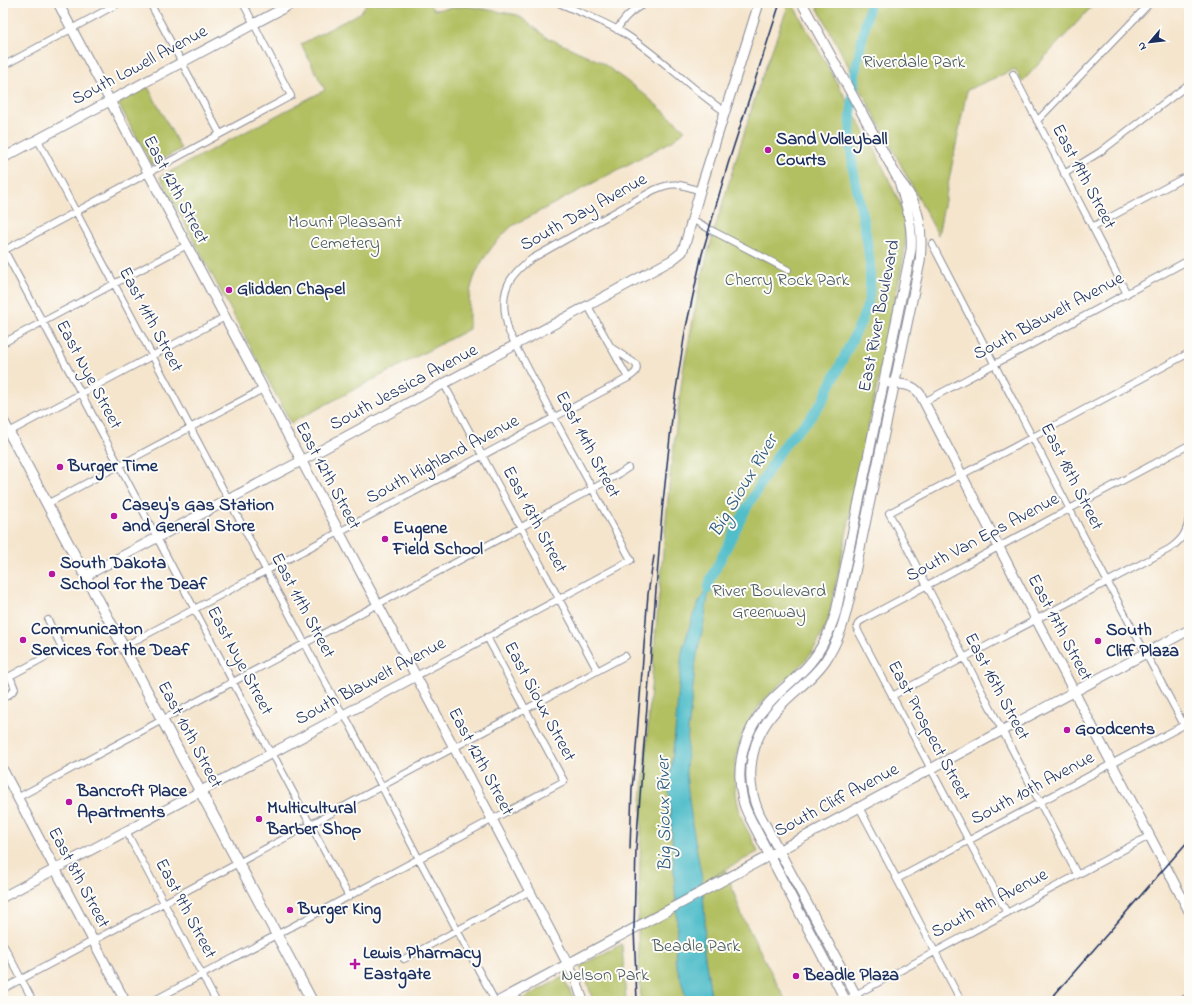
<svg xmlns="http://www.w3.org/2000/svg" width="1192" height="1004" font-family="'Indie Flower',sans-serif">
	<rect width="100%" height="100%" fill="#fdfcf7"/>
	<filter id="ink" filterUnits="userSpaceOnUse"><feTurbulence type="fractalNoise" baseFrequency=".025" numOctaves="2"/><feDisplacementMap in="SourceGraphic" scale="8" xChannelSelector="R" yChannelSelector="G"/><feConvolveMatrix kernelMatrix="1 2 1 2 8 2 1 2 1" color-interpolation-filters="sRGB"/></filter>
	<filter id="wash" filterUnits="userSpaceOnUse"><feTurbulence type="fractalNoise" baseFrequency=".012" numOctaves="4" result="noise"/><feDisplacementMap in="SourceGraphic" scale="16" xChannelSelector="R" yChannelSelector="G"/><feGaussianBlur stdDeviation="0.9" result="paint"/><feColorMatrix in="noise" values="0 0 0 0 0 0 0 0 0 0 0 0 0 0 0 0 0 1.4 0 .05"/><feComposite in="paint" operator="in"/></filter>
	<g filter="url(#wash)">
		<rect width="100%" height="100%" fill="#f5e5cd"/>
		<path fill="#b3c062" stroke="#677860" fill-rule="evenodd" d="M367,3h61l6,7 32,-4 52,9 28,22 55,25 43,32 41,36 -11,10 -162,86c-18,17 -35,37 -41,62 -3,13 -2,27 -2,41l-178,94 -131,-246 165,-87 -24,-46 59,-31z
			M789,3h3l84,149 18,39 6,12 4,17 2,15 -2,20 -76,367c-7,14 -13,28 -23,39 -10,12 -23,21 -34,32 -34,34 -43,73 -31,120 3,13 13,25 18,39l-49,26 17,-8 16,46 44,85h-145l-3,-62v-22l4,-116 12,-151 16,-174 13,-105 18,-92 13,-48 43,-140zM768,472l-45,84 24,-49z
			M815,3h280l-73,79 -7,-13 -48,21 -29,145z
			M148,87l33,62 -29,16 -34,-62z
			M622,944l4,57h-33l-6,-20 -7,-15z
			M563,977l10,20 1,4h-55z"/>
		<path fill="#51beca" stroke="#367694" d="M711,578l-7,44 -8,38 -8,71 -2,43 6,49 10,56 3,42 -1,30 8,50h-25l-12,-41 2,-38 -8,-133 6,-57 7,-80 11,-37z"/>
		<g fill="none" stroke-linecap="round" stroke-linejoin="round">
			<path stroke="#51beca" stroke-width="10" d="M708,589l3,-11 36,-71 30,-51 11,-15 22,-23 13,-18 38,-78 7,-19 2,-16v-23l-3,-24 -14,-72 -3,-25 1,-29 5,-47 14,-64"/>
		</g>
	</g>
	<g filter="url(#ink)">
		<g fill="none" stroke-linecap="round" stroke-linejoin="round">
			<defs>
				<path id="street" d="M150,3l70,131
					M559,3c22,10 47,19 66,31 36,23 65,54 99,77
					M617,30c7,-13 17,-22 31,-27
					M3,66l116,-63
					M1013,74l114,220
					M1037,121l113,-118
					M38,140l300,566 11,17 70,136 76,142
					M1064,174l36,-22 89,-68
					M692,219l17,10 79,41
					M1092,227l97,-52
					M3,248l78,145 186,354 9,13 73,137
					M3,251l288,-155 -48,-93
					M588,306l40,72c6,-4 11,-7 8,-14l-24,-16
					M3,343l184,-98
					M444,384l153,286
					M924,402l265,-142
					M9,432l216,-115
					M47,504l216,-115
					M123,647l505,-269
					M416,676l215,-116 -77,-142 -45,-86c-10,-34 -6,-54 24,-74l121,-68c20,-9 26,-6 46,1
					M892,696l277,-147c13,-9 18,-16 20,-32
					M3,698l7,-4 5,-5 -5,-13 52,-28 -14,-28
					M17,798l575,-309 27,-15 9,-6
					M859,807l102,194
					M126,831l90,170
					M1077,874l-188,-361 144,-76 156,-84
					M897,879l287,-154 -77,-144 -175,-337
					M1007,913l-149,-282 -1,-5 2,-4 5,-3 325,-174
					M3,944l30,57
					M404,959l126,-68
					M3,989l622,-333
					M846,1000l303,-164
					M153,1001l411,-220 -77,-144"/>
				<path id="secondary" d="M58,3l434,816 84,161 7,21
					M802,3l95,174c6,8 12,15 16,24 9,18 9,41 7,61l-70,334c-5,23 -11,45 -25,65 -12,17 -29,29 -43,43 -30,29 -40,70 -23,109l100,188
					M3,158l290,-155
					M889,383c12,1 24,1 31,11l116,225 153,292
					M85,576l216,-115 371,-201 10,-8 4,-11 14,-50 59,-188
					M3,770l122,231
					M3,897l413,-221
					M499,1001l690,-371
					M846,1001l-95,-181c-3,-6 -7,-13 -8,-20 -9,-34 2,-71 25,-96 13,-15 30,-26 42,-41 13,-15 20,-32 26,-51l75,-362c2,-23 -4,-43 -11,-65
					M1184,1001l5,-3"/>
				<path id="primary" d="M3,421l309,580"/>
			</defs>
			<use href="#street" stroke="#888a96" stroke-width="8"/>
			<use href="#secondary" stroke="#888a96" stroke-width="11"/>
			<use href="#primary" stroke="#888a96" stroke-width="12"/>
			<use href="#street" stroke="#fff" stroke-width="6"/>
			<use href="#secondary" stroke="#fff" stroke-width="9"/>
			<use href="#primary" stroke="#fff" stroke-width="10"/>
			<path stroke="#1b2f5e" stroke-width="1.5" d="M630,849l2,-61 3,-27 13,-167 6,-38
				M637,1001l-3,-72 2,-81 26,-336 11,-103 12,-77 17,-78 26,-90 52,-161
				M1049,1001l140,-161"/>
		</g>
	</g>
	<g fill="#b5179e" stroke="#fdfcf7" stroke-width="1.5">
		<circle cx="768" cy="150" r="4"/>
		<circle cx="229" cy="290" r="4"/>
		<circle cx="60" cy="467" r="4"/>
		<circle cx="114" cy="516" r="4"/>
		<circle cx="385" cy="539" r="4"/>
		<circle cx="52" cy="574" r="4"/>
		<circle cx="23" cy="640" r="4"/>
		<circle cx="1098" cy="641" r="4"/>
		<circle cx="1067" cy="730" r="4"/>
		<circle cx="69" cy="802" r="4"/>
		<circle cx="259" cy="819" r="4"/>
		<circle cx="290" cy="910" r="4"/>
		<path d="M353 958h4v4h4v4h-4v4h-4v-4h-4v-4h4z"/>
		<circle cx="796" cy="976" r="4"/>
	</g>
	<g text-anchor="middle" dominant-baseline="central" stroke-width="4" stroke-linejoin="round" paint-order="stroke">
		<g font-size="18" fill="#495a5f" stroke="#fdfcf7">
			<text x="914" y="63">Riverdale Park</text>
			<text x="345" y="223">Mount Pleasant<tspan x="345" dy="21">Cemetery</tspan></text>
			<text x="787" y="281">Cherry Rock Park</text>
			<text x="769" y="592">River Boulevard<tspan x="769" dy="21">Greenway</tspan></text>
			<text x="696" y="947">Beadle Park</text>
			<text x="605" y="976">Nelson Park</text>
		</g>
		<g font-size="18" fill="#1b2f5e" stroke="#fdfcf7">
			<text transform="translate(140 66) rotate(-28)">South Lowell Avenue</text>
			<text transform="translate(1083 177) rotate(62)">East 19th Street</text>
			<text transform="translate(175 190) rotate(62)">East 12th Street</text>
			<text transform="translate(584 213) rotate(-29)">South Day Avenue</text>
			<text transform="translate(880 316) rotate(-79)">East River Boulevard</text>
			<text transform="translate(1049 317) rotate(-28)">South Blauvelt Avenue</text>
			<text transform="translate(150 320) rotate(62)">East 11th Street</text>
			<text transform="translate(88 375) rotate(62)">East Nye Street</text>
			<text transform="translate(404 388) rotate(-28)">South Jessica Avenue</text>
			<text transform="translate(587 445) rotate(62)">East 14th Street</text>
			<text transform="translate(443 460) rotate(-28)">South Highland Avenue</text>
			<text transform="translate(327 476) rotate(62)">East 12th Street</text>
			<text transform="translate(1071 477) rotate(63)">East 18th Street</text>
			<text transform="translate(534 520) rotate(62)">East 13th Street</text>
			<text transform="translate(983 538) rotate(-28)">South Van Eps Avenue</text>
			<text transform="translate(302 606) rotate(62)">East 11th Street</text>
			<text transform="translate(1059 628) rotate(62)">East 17th Street</text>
			<text transform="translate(239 661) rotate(62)">East Nye Street</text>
			<text transform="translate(371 682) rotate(-28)">South Blauvelt Avenue</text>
			<text transform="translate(996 687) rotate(62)">East 16th Street</text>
			<text transform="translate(539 702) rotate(62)">East Sioux Street</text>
			<text transform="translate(928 731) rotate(62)">East Prospect Street</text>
			<text transform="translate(189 735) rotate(62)">East 10th Street</text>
			<text transform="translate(480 762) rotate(62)">East 12th Street</text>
			<text transform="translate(1033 789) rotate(-28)">South 10th Avenue</text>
			<text transform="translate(837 801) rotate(-28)">South Cliff Avenue</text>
			<text transform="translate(78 878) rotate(62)">East 8th Street</text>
			<text transform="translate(990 904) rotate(-28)">South 9th Avenue</text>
			<text transform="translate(185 909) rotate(62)">East 9th Street</text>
		</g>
		<g font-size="18" font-weight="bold" fill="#1b2f5e" stroke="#fdfcf7" text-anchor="start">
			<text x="776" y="140">Sand Volleyball<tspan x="776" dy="21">Courts</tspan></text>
			<text x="237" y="290">Glidden Chapel</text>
			<text x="68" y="467">Burger Time</text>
			<text x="122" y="506">Casey's Gas Station<tspan x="122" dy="21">and General Store</tspan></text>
			<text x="393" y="529">Eugene<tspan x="393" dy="21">Field School</tspan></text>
			<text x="60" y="564">South Dakota<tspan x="60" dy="21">School for the Deaf</tspan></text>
			<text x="31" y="630">Communicaton<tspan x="31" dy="21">Services for the Deaf</tspan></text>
			<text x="1106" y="631">South<tspan x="1106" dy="21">Cliff Plaza</tspan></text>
			<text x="1075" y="730">Goodcents</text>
			<text x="77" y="792">Bancroft Place<tspan x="77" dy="21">Apartments</tspan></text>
			<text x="267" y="809">Multicultural<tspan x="267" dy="21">Barber Shop</tspan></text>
			<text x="298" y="910">Burger King</text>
			<text x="363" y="954">Lewis Pharmacy<tspan x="363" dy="21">Eastgate</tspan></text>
			<text x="804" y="976">Beadle Plaza</text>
		</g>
		<g font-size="19" font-style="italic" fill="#2b5a7e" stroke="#fdfcf7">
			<text transform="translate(744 486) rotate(-59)">Big Sioux River</text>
			<text transform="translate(665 814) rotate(-91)">Big Sioux River</text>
		</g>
	</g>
	<rect width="1192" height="1004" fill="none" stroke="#fdfcf7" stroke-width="16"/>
	<g transform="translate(1150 42) rotate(242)" stroke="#fdfcf7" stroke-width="3" paint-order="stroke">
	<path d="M0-3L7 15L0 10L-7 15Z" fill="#1b2f5e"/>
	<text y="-6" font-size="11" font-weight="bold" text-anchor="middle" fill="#1b2f5e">N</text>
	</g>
</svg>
